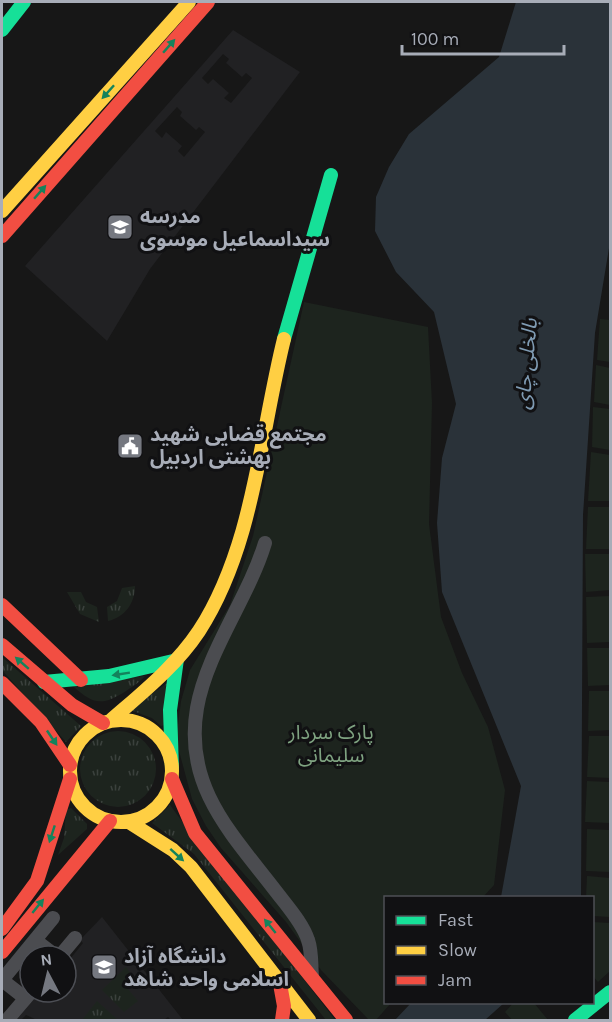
<svg xmlns="http://www.w3.org/2000/svg" width="612" height="1022" font-family="Karla,'Noto Sans Arabic',sans-serif">
	<defs>
		<pattern id="grass-tufts" width="24" height="20" patternUnits="userSpaceOnUse" patternTransform="scale(1.5)"><rect width="24" height="20" fill="#1d241e"/><path d="M3 7l-1-3M5 7V3M7 7l1-3M15 17l-1-3M17 17v-4M19 17l1-3" fill="none" stroke="#3b413d"/></pattern>
	</defs>
	<rect width="100%" height="100%" fill="#171717"/>
	<path fill="#212123" fill-rule="evenodd" d="M233,30l67,42 -150,197 -43,72 -82,-75zM223,54l6,5 -3,4 16,14 4,-4 6,5 -21,25 -7,-5 5,-5 -16,-14 -5,5 -6,-6zM177,107l5,5 -2,4 16,14 3,-3 6,5 -21,25 -6,-6 4,-5 -16,-14 -4,6 -7,-7z
		M102,917l81,103h-12l-3,-3 -4,3h-127l-11,-5 -5,5h-5l24,-28h26v-28l17,-21 -3,-3z"/>
	<path fill="url(#grass-tufts)" d="M135,586c0,17 -10,31 -27,35l-1,-14 10,-6 5,-13z
		M67,592h14l5,10 11,5 2,15 -19,-8z
		M2,657l79,69 -15,16 -64,-72z
		M145,676c-6,7 -12,10 -19,15 -24,15 -32,14 -53,-5z
		M169,682l-5,43 -3,1 -9,-8 -19,-7 1,-5z
		M80 769a38 38 0 1 1 76 0a38 38 0 1 1-76 0Z
		M170,805l8,11 157,204h-9l-132,-166 -42,-31z
		M71,808l16,16v5l-29,26 6,-17 2,-28z
		M126,967l5,7 -8,9 15,18 -14,11 -22,-22z
		M97,1001l21,19h-36z"/>
	<path fill="#1d241e" d="M304,302l124,25 4,76 -3,121 12,93 21,56 26,54 17,63 -11,95 -11,12 -97,1v104l5,1 -15,17h-7l-48,-50 -35,-48 -65,-74 -15,-22 -14,-27 -16,-59 5,-39 9,-31 40,-65 23,-69z
		M600,319l10,1v42l-13,-2z
		M596,365l14,3v37l-16,-3z
		M593,407l17,2v41l-18,-3z
		M591,452l19,3v46h-22z
		M588,507h22v42h-24z
		M585,554h25v36l-24,2z
		M610,596v46l-23,1 -1,-46z
		M587,648h23v37l-22,1z
		M589,691h21v39l-22,1z
		M589,736h21v42l-23,-1z
		M587,781l23,1v41l-25,-1z
		M587,829l23,1v42l-24,-1z
		M587,876l23,2v39l-17,-1 -1,-18 -6,-1z
		M592,922l18,1v48l-12,11 -5,-6z
		M514,1002l20,1 14,17h-36l-7,-8z"/>
	<path fill="#2a3239" d="M516,2h94v240l-15,91 -12,182 -2,382h-80l20,-111 -79,-194 -5,-69 5,-65 14,-54 -22,-92 -38,-40 -21,-41 1,-34 13,-30 20,-33 90,-77z
		M411,1003v-1l93,1 -19,17h-90z"/>
	<g fill="none" stroke-linecap="round" stroke-linejoin="round">
		<path stroke="#4b4c50" stroke-width="14" d="M265,543c-17,56 -58,108 -68,165 -14,80 37,128 81,186 10,13 25,30 30,46 4,11 3,25 4,37
			M35,940l21,16
			M60,956l15,-18
			M2,980l51,-62
			M2,980l23,18
			M7,1020l24,-28"/>
		<path stroke="#16e098" stroke-width="14" d="M2,30l22,-28
			M284,339l47,-164
			M44,682l65,-6 64,-15
			M172,768l-2,-58 7,-51
			M575,1020l35,-28"/>
		<path stroke="#ffcf43" stroke-width="14" d="M2,211l187,-209
			M70 771a51 51 0 1 1 102 0a51 51 0 1 1-102 0Z
			M110,721c32,-28 65,-54 89,-90 55,-85 61,-196 85,-292
			M129,822l44,28 18,17 118,153"/>
		<path stroke="#f24e42" stroke-width="14" d="M2,236l206,-234
			M2,605l79,75
			M2,645l70,60 31,18
			M2,683l39,39 29,43
			M172,779l23,54 151,187
			M2,929l35,-48 33,-102
			M2,952l108,-131
			M280,984l4,22 -2,14"/>
	</g>
	<defs><path id="oneway-solid" d="M-6-.8H1V-3.2L6.5 0L1 3.2V.8H-6Z" transform="scale(1.5)"/></defs>
	<g fill="#14835c">
		<use href="#oneway-solid" transform="translate(169 46) rotate(-49)"/>
		<use href="#oneway-solid" transform="translate(108 92) rotate(132)"/>
		<use href="#oneway-solid" transform="translate(40 192) rotate(-49)"/>
		<use href="#oneway-solid" transform="translate(22 663) rotate(-139)"/>
		<use href="#oneway-solid" transform="translate(121 674) rotate(171)"/>
		<use href="#oneway-solid" transform="translate(52 738) rotate(56)"/>
		<use href="#oneway-solid" transform="translate(52 834) rotate(108)"/>
		<use href="#oneway-solid" transform="translate(177 855) rotate(42)"/>
		<use href="#oneway-solid" transform="translate(38 906) rotate(-51)"/>
		<use href="#oneway-solid" transform="translate(270 926) rotate(-129)"/>
	</g>
	<defs>
		<symbol id="school-square" viewBox="-11 -11 22 22"><rect x="-9" y="-9" width="18" height="18" rx="4" fill="#757880" stroke="#111113"/><path d="M0-5L7-2L0 1L-7-2ZM-4 1L0 2.5L4 1V4Q0 6-4 4Z" fill="#fff"/></symbol>
		<symbol id="civic-square" viewBox="-11 -11 22 22"><rect x="-9" y="-9" width="18" height="18" rx="4" fill="#757880" stroke="#111113"/><path d="M-.6-6.5H3V-4.5H.6V-3L4-1V1h2V6H-6V1h2V-1L-.6-3ZM-1.2 2.5V6h2.4V2.5Z" fill="#fff"/></symbol>
		<symbol id="university-square" viewBox="-11 -11 22 22"><rect x="-9" y="-9" width="18" height="18" rx="4" fill="#757880" stroke="#111113"/><path d="M0-5L7-2L0 1L-7-2ZM-4 1L0 2.5L4 1V4Q0 6-4 4Z" fill="#fff"/></symbol>
	</defs>
	<g fill-rule="evenodd">
		<use href="#school-square" x="105" y="212" width="30" height="30"/>
		<use href="#civic-square" x="115" y="431" width="30" height="30"/>
		<use href="#university-square" x="89" y="952" width="30" height="30"/>
	</g>
	<g text-anchor="middle" dominant-baseline="central" stroke-width="6" stroke-linejoin="round" paint-order="stroke">
		<g font-size="20" font-weight="bold" fill="#a8adb8" stroke="#111113" text-anchor="start">
			<text x="140" y="216">مدرسه<tspan x="140" dy="23">سیداسماعیل موسوی</tspan></text>
			<text x="150" y="434">مجتمع قضایی شهید<tspan x="150" dy="23">بهشتی اردبیل</tspan></text>
			<text x="124" y="956">دانشگاه آزاد<tspan x="124" dy="23">اسلامی واحد شاهد</tspan></text>
		</g>
		<g font-size="20" fill="#7fa381" stroke="#111113">
			<text x="331" y="732">پارک سردار<tspan x="331" dy="23">سلیمانی</tspan></text>
		</g>
		<g font-size="21" font-style="italic" fill="#7f9bb3" stroke="#111113">
			<text transform="translate(526 364) rotate(-85)">بالخلی چای</text>
		</g>
	</g>
	<rect width="612" height="1022" fill="none" stroke="#a8adb8" stroke-width="6"/>
	<rect x="384" y="896" width="210" height="108" fill="#111113" stroke="#4d4f55" stroke-width="1.5"/>
	<rect x="396" y="916" width="30" height="9" fill="#16e098" stroke="#4d4f55" stroke-width="1.5"/>
	<text x="438" y="926" font-size="18" fill="#a8adb8">Fast</text>
	<rect x="396" y="946" width="30" height="9" fill="#ffcf43" stroke="#4d4f55" stroke-width="1.5"/>
	<text x="438" y="956" font-size="18" fill="#a8adb8">Slow</text>
	<rect x="396" y="976" width="30" height="9" fill="#f24e42" stroke="#4d4f55" stroke-width="1.5"/>
	<text x="438" y="986" font-size="18" fill="#a8adb8">Jam</text>
	<g transform="translate(48 974) rotate(353)"><circle r="28" fill="#111113" stroke="#4d4f55" stroke-width="1.5"/>
	<path d="M0-4.5L10 22L0 15L-10 22Z" fill="#757880"/>
	<text y="-9" font-size="16" font-weight="bold" text-anchor="middle" fill="#a8adb8">N</text>
	</g>
	<path d="M402 45v9h162v-9" fill="none" stroke="#a8adb8" stroke-width="3"/>
	<text x="411" y="45" font-size="18" fill="#a8adb8" stroke="#111113" stroke-width="4.5" paint-order="stroke">100 m</text>
</svg>
